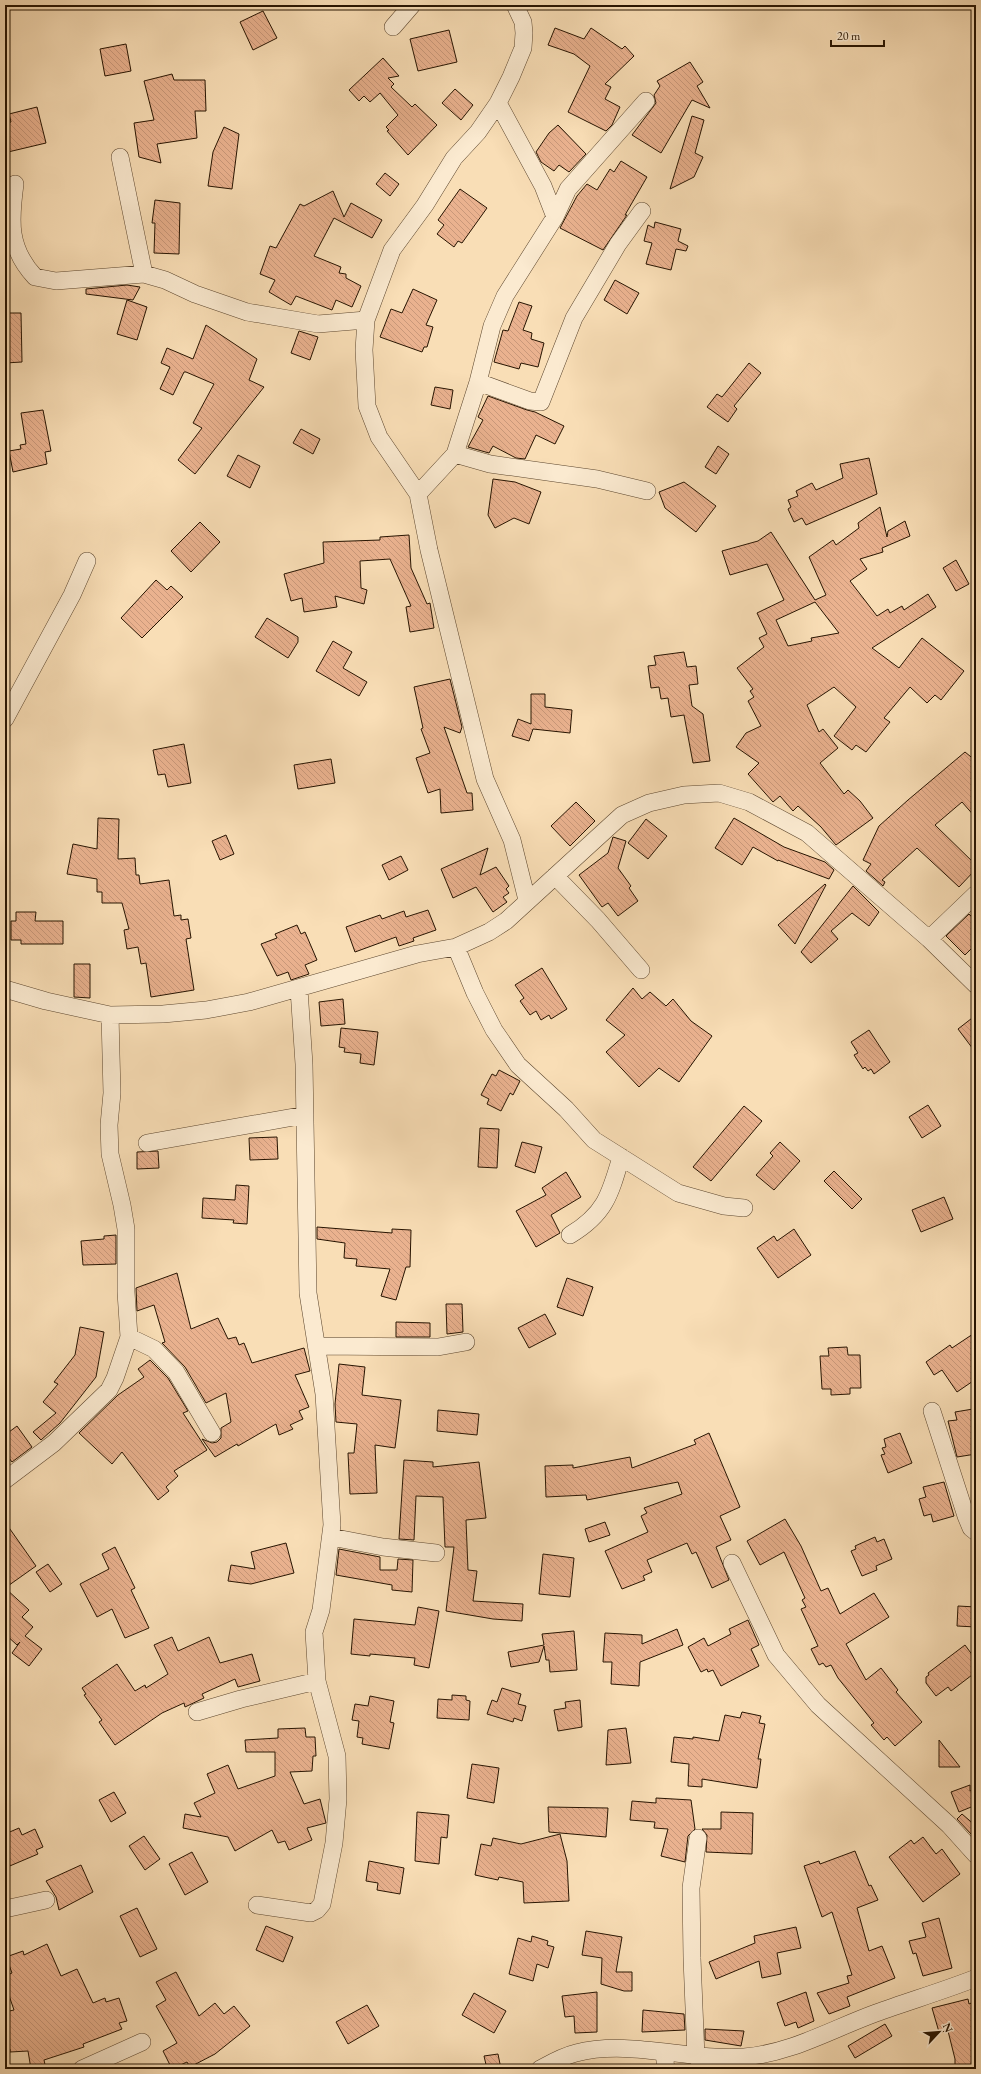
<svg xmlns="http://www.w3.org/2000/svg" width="981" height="2074" font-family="'EB Garamond',serif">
	<defs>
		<pattern id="building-back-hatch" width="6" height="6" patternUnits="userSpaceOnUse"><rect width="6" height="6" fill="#eab28f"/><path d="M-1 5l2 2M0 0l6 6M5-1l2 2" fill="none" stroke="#c9987a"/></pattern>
	</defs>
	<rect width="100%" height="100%" fill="#f9deb6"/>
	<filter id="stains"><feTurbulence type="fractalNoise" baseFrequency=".005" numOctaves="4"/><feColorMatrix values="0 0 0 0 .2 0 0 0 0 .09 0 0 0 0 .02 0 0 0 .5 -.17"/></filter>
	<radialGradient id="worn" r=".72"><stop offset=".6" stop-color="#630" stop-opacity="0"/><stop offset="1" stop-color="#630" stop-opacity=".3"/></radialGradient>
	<path fill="url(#building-back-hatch)" stroke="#271401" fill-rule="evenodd" d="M263,11l14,27 -24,12 -13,-28z
		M555,28l29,11 7,-11 31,21 3,-3 9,10 -29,28 6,3 -6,12 15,8 -8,18 -6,6 -38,-19 22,-46 -16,-12 -26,-9z
		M449,30l8,32 -39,9 -8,-32z
		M126,44l5,27 -26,5 -5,-27z
		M383,58l16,18 -11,2 6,6 -3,3 21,20 3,-3 22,21 -29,30 -21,-24 2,-1 -3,-3 12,-12 -18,-22 -10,9 -6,-6 -5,5 -10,-11z
		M690,62l13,20 -6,4 13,22 -18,-8 -31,53 -29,-18 24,-32 -2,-8 6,-9 -3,-5z
		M172,74l2,6h31l1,31h-11l2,27 -40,6 4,19 -22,-6 -5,-34 20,-3 -10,-39z
		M455,89l18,16 -12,15 -19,-17z
		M37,107l9,36 -38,9 -3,-12v-16l6,-2 -2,-8z
		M692,116l12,4 -9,33 8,4 -9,20 -24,12z
		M558,125l28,29 -17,18 -10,-7 -5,6 -13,-9 -5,-10 13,-19z
		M224,127l15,7 -7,55 -24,-3 5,-34z
		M621,161l26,16 -22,38h2l-24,35 -43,-22 17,-32 10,-12 10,6 13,-21 4,3z
		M385,173l14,11 -9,12 -14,-12z
		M460,189l27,19 -25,35 -4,-2 -4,6 -17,-13 7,-9 -6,-5z
		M333,191l11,26 7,-14 31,17 -10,18 -38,-20 -20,38 27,11 -2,6 7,1v4l15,8 -9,21 -16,-7 -4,10 -36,-14 -5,9 -22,-13 6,-12 -15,-6 10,-28 6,2 24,-44 4,2z
		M155,200l25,3 -1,51 -25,-1 1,-30h-3z
		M655,222l26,7 -3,12 10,5 -2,5 -10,-2 -5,21 -25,-6 6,-21 -8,-2 4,-16 6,3z
		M615,280l24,13 -12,21 -23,-14z
		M127,285l13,2 -7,13 -47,-6v-5z
		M413,289l24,11 -11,25 7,2 -6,20h-3l-2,5 -42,-15 11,-28 11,4z
		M127,300l20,7 -10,33 -20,-6z
		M519,302l13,4 -9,24 9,3 -1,6 13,4 -6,24 -17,-4 -2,6 -25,-7 9,-32 5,1z
		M5,313h16l1,49 -17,1z
		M206,325l51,34 -8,21 15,7 -69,87 -17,-14 24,-32 -9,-5 21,-39 -28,-12h-2l-11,23 -13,-6 10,-22 -9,-4 6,-15 26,11z
		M299,331l19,6 -8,23 -19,-7z
		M749,363l12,10 -27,33 3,3 -9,13 -21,-15 10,-13 5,3z
		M435,387l18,3 -3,19 -19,-4z
		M488,396l39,14 8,2 29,14 -9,18 -19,-9 -11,24 -9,-1 -23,-12 -4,7 -21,-6 15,-27 -5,-3z
		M43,410l8,41 -6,1 2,12 -34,8 -4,-21 12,-2 -1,-4 6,-1 -5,-31z
		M301,429l19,10 -7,15 -20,-11z
		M718,446l11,8 -13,20 -11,-7z
		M238,455l22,11 -10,22 -23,-12z
		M869,458l8,36 -71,31 -4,-7 -8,4 -6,-13 3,-2 -3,-7 10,-4 -2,-5 16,-8 4,7 27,-12 -3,-14z
		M493,479l22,3 26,10 -12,32 -15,-6 -19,10 -7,-13z
		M684,482l32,24 -20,26 -31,-24 -6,-16z
		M880,507l7,30 1,-6 17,-10 5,15 -28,12 1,4 -23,7 7,10 -17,12 27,35 11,-7 2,4 12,-7 2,4 24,-16 8,13 -64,41 27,20 23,-30 42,33 -23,29 -6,-5 -8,8 -17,-16 -26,31 6,4 -24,30 -10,-7 -4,5 -18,-14 22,-29 -22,-20 -27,18 12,27 4,-3 15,19 -18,15 24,31 4,-4 12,11 13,17 -37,27 -15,-18 -23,-21 -5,5 -13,-15 -7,6 -25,-28 11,-11 -23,-16 10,-14 15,-7 -13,-25 6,-4 -4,-6 3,-2 -16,-21 27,-21 -5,-9 8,-4 -10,-21 27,-13 -17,-36 -37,11 -8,-24 36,-10 13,-9 44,68 11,-5 -17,-38 24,-17 3,5 23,-17 -1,-5zM815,602l24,31 -28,5 1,3 -24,5 -12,-26z
		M200,522l20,20 -29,30 -20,-21z
		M409,535l2,33 16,36 3,-1 4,25 -24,4 -4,-25 5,-1 -21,-47 -30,2 1,27 6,2 -3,14 -29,-8 2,11 -33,5 -2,-14 -11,3 -7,-27 40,-11 -1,-21 57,-2v-3z
		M956,560l13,24 -13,7 -13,-23z
		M156,580l11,10 4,-4 12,11 -41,41 -21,-20z
		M267,618l31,19v5l-10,16 -33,-21z
		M333,641l19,11 -9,16 24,14 -8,14 -43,-25z
		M684,652l3,15 9,-1 2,18 -9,1 3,21 11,8 7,47 -17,2 -9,-48 -13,2 -3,-19 -7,1 -2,-12 -8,1 -3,-22 8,-1 -2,-9z
		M450,679l12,48 -2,6 -16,-6 23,66h5l1,17 -32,3 -1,-24 -12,4 -12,-35 14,-5 -9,-24 2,-1 -9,-41z
		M531,694h14v13l27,3 -2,23 -37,-4 -4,12 -17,-5 6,-17 13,5z
		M184,744l7,39 -23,4 -3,-13 -7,1 -5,-25z
		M965,752l11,9v57l-14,-16 -27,23 41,40v4l-17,18 -42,-39 -35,32 3,2 -2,4 -17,-15 5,-7 -8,-4 16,-34 29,-26z
		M331,759l4,24 -37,6 -4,-24z
		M576,802l19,19 -25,25 -19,-20z
		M98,818l21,1 -1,40 17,-1 1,17h3l1,9 29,-4 5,36 7,-1v5l7,-1 3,19 -5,1 8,51 -43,7 -5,-34 -5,1 -3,-17 -11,2 -3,-19 5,-1 -7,-26h-20v-11h-5v-13l-30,-5 6,-30 24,5z
		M734,818l50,29 41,15 9,8 -5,9 -51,-19v1l-25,-14 -11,18 -27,-17z
		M646,819l21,17 -19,23 -20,-16z
		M226,835l8,19 -14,6 -8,-19z
		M613,837l13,4 -8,27 13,18 -2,2 9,13 -20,15 -10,-13 -6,4 -23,-32 29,-22z
		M488,848l-8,27 16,-8 13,19 -3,3 3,4 -6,4 4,5 -14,10 -17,-25 -23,11 -12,-29z
		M401,856l7,14 -19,10 -7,-15z
		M825,884l1,1 -31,59 -17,-19z
		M853,886l26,26 -10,14 -17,-13 -21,18 7,8 -27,24 -10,-11z
		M428,910l8,20 -23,8 1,3 -15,5 -3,-9 -41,15 -9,-25 34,-12 2,4 22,-8 2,6z
		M16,912h20l-1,9h28v23h-42v-4h-10v-19h5z
		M969,914l7,7v23l-11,11 -19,-19z
		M297,925l4,9 4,-2 12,28 -12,5 4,9 -18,6 -3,-8 -11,4 -16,-32 16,-6 -2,-4z
		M74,964h16v34l-16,-1z
		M542,968l25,41 -16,10 -2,-4 -8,5 -5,-9 -6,4 -10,-14 4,-3 -9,-13z
		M633,988l9,11 8,-7 16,14 7,-7 18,22 21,15 -33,46 -20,-14 -20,19 -33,-35 19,-17 -19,-15z
		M343,999l2,25 -24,2 -2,-24z
		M976,1015v38l-18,-24z
		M341,1028l37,4 -4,33 -14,-2 1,-9 -17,-2 1,-4 -6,-1z
		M869,1030l21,32 -16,12 -3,-5 -3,2 -3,-4 -2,2 -9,-14 4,-2 -7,-11z
		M499,1070l21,11 -7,14 -3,-2 -9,18 -14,-7 2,-5 -8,-4 11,-21 4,2z
		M928,1105l13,21 -19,12 -13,-21z
		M744,1106l18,15 -51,60 -18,-14z
		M480,1128l19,1 -2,39 -19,-1z
		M277,1137l1,22 -28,1 -1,-22z
		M522,1142l20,5 -7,26 -20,-7z
		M780,1142l20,19 -26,29 -18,-15 17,-19 -3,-3z
		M158,1151l1,17 -22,1v-17z
		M834,1171l28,28 -10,10 -28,-28z
		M566,1172l15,25 -30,18 9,18 -24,14 -20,-36 30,-16 -4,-7z
		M236,1185l13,1 -2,38 -14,-1 1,-3 -32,-2 1,-20 32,2z
		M944,1197l9,22 -32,13 -9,-22z
		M317,1227l75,6v-4l19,1 -1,37h-4l-10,33 -15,-4 9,-27 -34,-3 1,-7 -13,-1 1,-15 -28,-4z
		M794,1229l17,26 -33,23 -21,-30 17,-12 3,5z
		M116,1235v29l-33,1 -2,-24 23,-2v-3z
		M177,1273l14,56 27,-11 10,21 8,-2 3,8 5,-2 8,20 52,-15 6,23 -15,4 14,32 -10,4 4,8 -13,6 3,4 -14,6 -3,-11 -38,22 -1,-2 -22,13 -13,-18 10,4 5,-1 4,-4v-10l10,-6 -5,-29 -20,10 -21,-36 -23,-24 3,-1 -11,-37 -17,6 -1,-23z
		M567,1278l26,9 -10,29 -26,-9z
		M446,1304h16l1,28 -16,2z
		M545,1314l11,20 -27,14 -11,-20z
		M396,1322l34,1v14h-34z
		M80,1327l24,5 -8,45 -36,46 -19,17 -8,-8 23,-19 -13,-11 15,-18 -4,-2 21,-27z
		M976,1332v47l-19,13 -15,-22 -8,5 -8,-13 24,-17 2,3z
		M847,1347l1,8h12l1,33h-11v6l-19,1v-6h-9l-2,-33h9l-1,-8z
		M150,1360l18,18 20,33 -5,2 24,37 -33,21 4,5 -12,11 3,4 -11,9 -36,-48 -10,12 -33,-31 39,-38 26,-18 -6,-8z
		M339,1364l26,3 -3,28 39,5 -6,48 -20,-3 2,48 -27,1 -2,-41h6l3,-29 -21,-2 -1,-18z
		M973,1409l1,8h2v37l-19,3 -9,-36 9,-1 -2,-8z
		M438,1410l41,4 -2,21 -40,-4z
		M17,1426l15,21 -20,15 -7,-9v-18z
		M709,1433l31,74 -20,9 11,24 -15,7 13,33 -17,8 -16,-36 -4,2 -5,-11 -40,17 5,12 -9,4 2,4 -23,9 -17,-38 43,-19 -7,-16 6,-3 -3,-5 38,-14 -4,-12 -91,18 -1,-5 -40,2 -1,-31 28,-1v3l57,-11 2,11 64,-24 -2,-4z
		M900,1433l12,30 -24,10 -7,-18 4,-1 -3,-6 4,-1 -2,-8z
		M404,1460l29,2v5l46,-5 7,56 -20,2 2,50 9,1 -4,30 50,3 -1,17 -29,-2 -47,-8 8,-64h-9l-2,-50 -27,-1 -2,44 -15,-1z
		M944,1482l10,34 -21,6 -2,-8 -7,2 -5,-17 7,-2 -3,-10z
		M785,1519l16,27 20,45 7,-3 12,26 34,-21 15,24 -43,27 20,36 15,-12 17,22 -2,2 26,30 -27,24 -8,-9 -3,3 -13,-15 3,-2 -36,-45 -7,-13 -5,2 -3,-4 -4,2 -8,-16 7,-3 -17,-37 5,-2 -4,-7 3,-2 -21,-46 -24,13 -13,-24z
		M5,1522l31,44 -31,22 24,22 -7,7 11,10 -8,9 17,13 -13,17 -17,-13 8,-11 -3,3 -12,-11z
		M605,1522l5,13 -21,7 -4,-13z
		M875,1537l2,5 7,-3 8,20 -16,7 1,4 -15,6 -11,-25 5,-2 -1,-3z
		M286,1543l8,30 -43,11 -23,-3 3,-16 24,4 -4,-17z
		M115,1547l20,41 -4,2 18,38 -24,10 -13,-29 -15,8 -17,-33 29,-15 -7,-15z
		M339,1549l41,8v13h17l1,-11 15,1 -1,32 -20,-2v-5l-56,-10z
		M543,1554l31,4 -4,39 -31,-3z
		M48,1564l14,20 -12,8 -14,-20z
		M958,1606l18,1v20l-19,-1z
		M418,1607l21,4 -10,57 -15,-3 1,-7 -45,-4v2l-19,-2 3,-35 61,6z
		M748,1620l11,25 -8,4 8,17 -38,20 -8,-16 -5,2 -1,-3 -6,3 -13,-25 16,-9 4,8 23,-12 -2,-5z
		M677,1629l6,16 -43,17 -1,24 -28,-2 1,-22h-9l2,-29 37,2v9z
		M574,1631l3,39 -27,2 -1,-12h-3l-2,-14 -5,16 -28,5 -3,-15 36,-7 -2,-11z
		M172,1637l6,14 31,-14 11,26 32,-9 8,27 -22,6 -3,-8 -33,15 2,4 -19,9 -1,-4 -22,10 -47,32 -16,-23 3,-2 -18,-25 2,-1 -4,-6 35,-24 18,27 10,-6 1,3 22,-14 -14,-29z
		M965,1645l11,15v12l-25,19 -3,-4 -12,9 -10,-13v-6l3,-2 -1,-2z
		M502,1688l19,6 -3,10 8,2 -4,15 -8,-3 -1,4 -26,-8 5,-14 5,2z
		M452,1695l14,1v4l4,1 -1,19 -32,-2 1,-19 14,1z
		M370,1696l24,5 -4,21 4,1 -5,26 -27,-5 1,-6 -6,-1 2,-16 -7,-1 3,-16 13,2z
		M580,1700l2,27 -24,4 -4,-21 12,-2 -1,-6z
		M742,1712l19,4 -2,7 6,1 -7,35h3l-4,29 -55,-9v8l-14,-1 1,-22 -18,-2 3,-25 19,2v-2l26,4 6,-26 15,3z
		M305,1728l1,9h9l1,19h-3l-1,15 -22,1 14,32 16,-5 6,24 -19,5 5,12 -23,10 -4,-9 -7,2 -6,-13 -37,21 -7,-14 -45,-9 2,-14 16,3 -7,-14 21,-10 -8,-19 21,-9 10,24 37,-13v-24h-29l-1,-12 33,-2v-9z
		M626,1728l5,35 -25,2 2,-35z
		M939,1740l21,27h-21z
		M472,1764l27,4 -5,35 -27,-5z
		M970,1785v6l6,-2v16l-17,7 -8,-20z
		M114,1792l12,21 -15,9 -12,-22z
		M656,1798l35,2 4,29 -7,7 -3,26 -24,-6 7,-27 -14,-1 1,-6 -25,-2 2,-19 24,2z
		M548,1807l60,1 -2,29 -57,-5z
		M417,1812l32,3 -2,23 -6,-1 -2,27 -24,-3z
		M721,1812l32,1 -1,41 -46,-2 1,-17 -5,-6h19z
		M962,1814l14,12v4l-4,5 -15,-16z
		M19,1828l3,7 13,-6 8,18 -7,3 2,4 -33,14v-34z
		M560,1834l7,27 2,40 -45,2 -1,-21 -24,-5 -1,3 -23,-5 6,-31 10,2 2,-8 28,6z
		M144,1836l16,23 -15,11 -16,-24z
		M923,1837l13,17 6,-5 18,25 -37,28 -34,-45 22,-17 3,4z
		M855,1851l14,35 2,-1 7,15 -21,8 12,43 13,-5 13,32 -48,19 3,9 -21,8 -12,-21 32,-10 -2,-7 5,-1 -20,-63 -10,5 -18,-51 15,-5 1,3z
		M192,1852l16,30 -23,13 -16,-31z
		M369,1861l35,7 -4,26 -23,-4 1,-7 -12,-2z
		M81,1865l12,27 -34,18 -3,-13 -10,-16z
		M137,1908l20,41 -17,8 -20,-41z
		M939,1918l13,50 -29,8 -7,-23 -3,1 -4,-13 17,-4 -4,-14z
		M266,1926l27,11 -10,25 -27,-12z
		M796,1927l5,21 -24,5 4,21 -19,4 -3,-17 -43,18 -7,-17 46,-19 -1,-7z
		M586,1931l36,6 -6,35h16v19h-8l-23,-7 1,-26 -20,-3z
		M532,1936l16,5 -1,4 7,2 -6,21 -11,-4 -4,17 -24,-7 9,-36 13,4z
		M47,1944l14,32 16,-7 16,34 12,-5 1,4 13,-4 8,23 -8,2 3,6 -39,15 1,3 -40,13 2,9h-15l-3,-18 -18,1v-3h-5v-37l9,-2 -9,-26v-8l7,-3 -6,-16 17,-6 1,4z
		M176,1972l23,44 16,-13 9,11 10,-8 16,20 -35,28 -25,13 -3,-5 -15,7 -9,-18 14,-8 -21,-37 10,-6 -10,-18z
		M597,1992v40l-22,1 -1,-17 -9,1 -3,-21z
		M806,1992l8,29 -16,7 -2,-6 -11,4 -8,-23z
		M474,1993l32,18 -12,22 -32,-18z
		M968,1999l1,5 7,-3v68h-21v-10l-7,-28 -9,1 -7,-24z
		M367,2005l12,21 -31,18 -12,-22z
		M643,2010l41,4 1,16 -43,2z
		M885,2024l7,12 -37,22 -7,-12z
		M705,2029l39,2 -3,15 -36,-6z
		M498,2054l3,15h-14l-3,-13z"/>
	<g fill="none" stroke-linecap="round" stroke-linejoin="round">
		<defs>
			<path id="street" d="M515,5l8,17 1,11 -1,15 -12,29 -13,26 -20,29 -24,26 -29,47 -33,45 -26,70 -2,30 3,56 12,31 39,57 11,56 56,229 27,61 15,60
				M393,27l19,-22
				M498,103l45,83 12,31
				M120,157l24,117
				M15,184c-5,37 -7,64 20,93l21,4 88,-7 21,6 30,14 52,18 71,12 48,-4
				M478,382l52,19 11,1 33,-84 44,-74 24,-33
				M455,454l35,10 107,15 50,12
				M418,494l37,-40 23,-72 14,-56 13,-30 50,-79 13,-28 78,-88
				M5,719l67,-124 15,-34
				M555,876l43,44 43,50
				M929,939l47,-45
				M456,947l19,46 19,37 24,35 48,44 28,31 84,53 46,13 20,2
				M5,989l41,12 64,14 53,-1 43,-4 43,-8 168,-48 39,-7 33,-15 17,-11 116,-106 27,-12 35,-8 35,-2 30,9 58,31 122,106 47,46
				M147,1143l158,-28
				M570,1235c35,-21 40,-40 51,-78
				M129,1337l25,12 22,23 36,61
				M317,1346l121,1 28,-5
				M932,1411l34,105 5,12 5,4
				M5,1480l49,-37 55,-53 6,-12 14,-41 -3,-45v-63l-4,-24 -12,-51 -1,-29 3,-32 -2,-78
				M331,1537l52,10 53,6
				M732,1563l44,92 42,50 131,120 27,30
				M197,1712l44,-13 76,-18
				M257,1905l54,8 6,-3 5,-6 12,-61 4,-44 -1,-43 -20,-75 -3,-49 7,-22 11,-85 -8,-131 -16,-101 -4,-229 -5,-75
				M5,1909l41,-9
				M664,2053l2,16
				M696,2057l-4,-99 -1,-70 7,-50
				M82,2069l60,-27
				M540,2069c11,-6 23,-13 36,-16 53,-14 113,8 168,4 48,-4 88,-28 132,-44 33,-12 67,-22 100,-35"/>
		</defs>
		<use href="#street" stroke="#5c462e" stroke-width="18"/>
		<use href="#street" stroke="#fbead0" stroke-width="17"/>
	</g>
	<rect width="981" height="2074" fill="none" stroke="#f9deb6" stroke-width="20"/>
	<rect x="6" y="6" width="969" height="2062" fill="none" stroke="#271401" stroke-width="2"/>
	<rect x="10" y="10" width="961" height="2054" fill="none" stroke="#271401"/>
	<g transform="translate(939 2032) rotate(64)" stroke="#fbead0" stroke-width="3" paint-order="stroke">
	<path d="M0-3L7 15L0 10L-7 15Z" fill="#271401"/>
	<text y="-6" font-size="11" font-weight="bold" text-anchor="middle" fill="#271401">N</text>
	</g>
	<path d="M831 40v6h53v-6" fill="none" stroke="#271401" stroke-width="2"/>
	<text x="837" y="40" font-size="12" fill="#271401" stroke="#fbead0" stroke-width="3" paint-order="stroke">20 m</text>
	<rect width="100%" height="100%" filter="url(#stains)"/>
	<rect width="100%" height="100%" fill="url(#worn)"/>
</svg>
